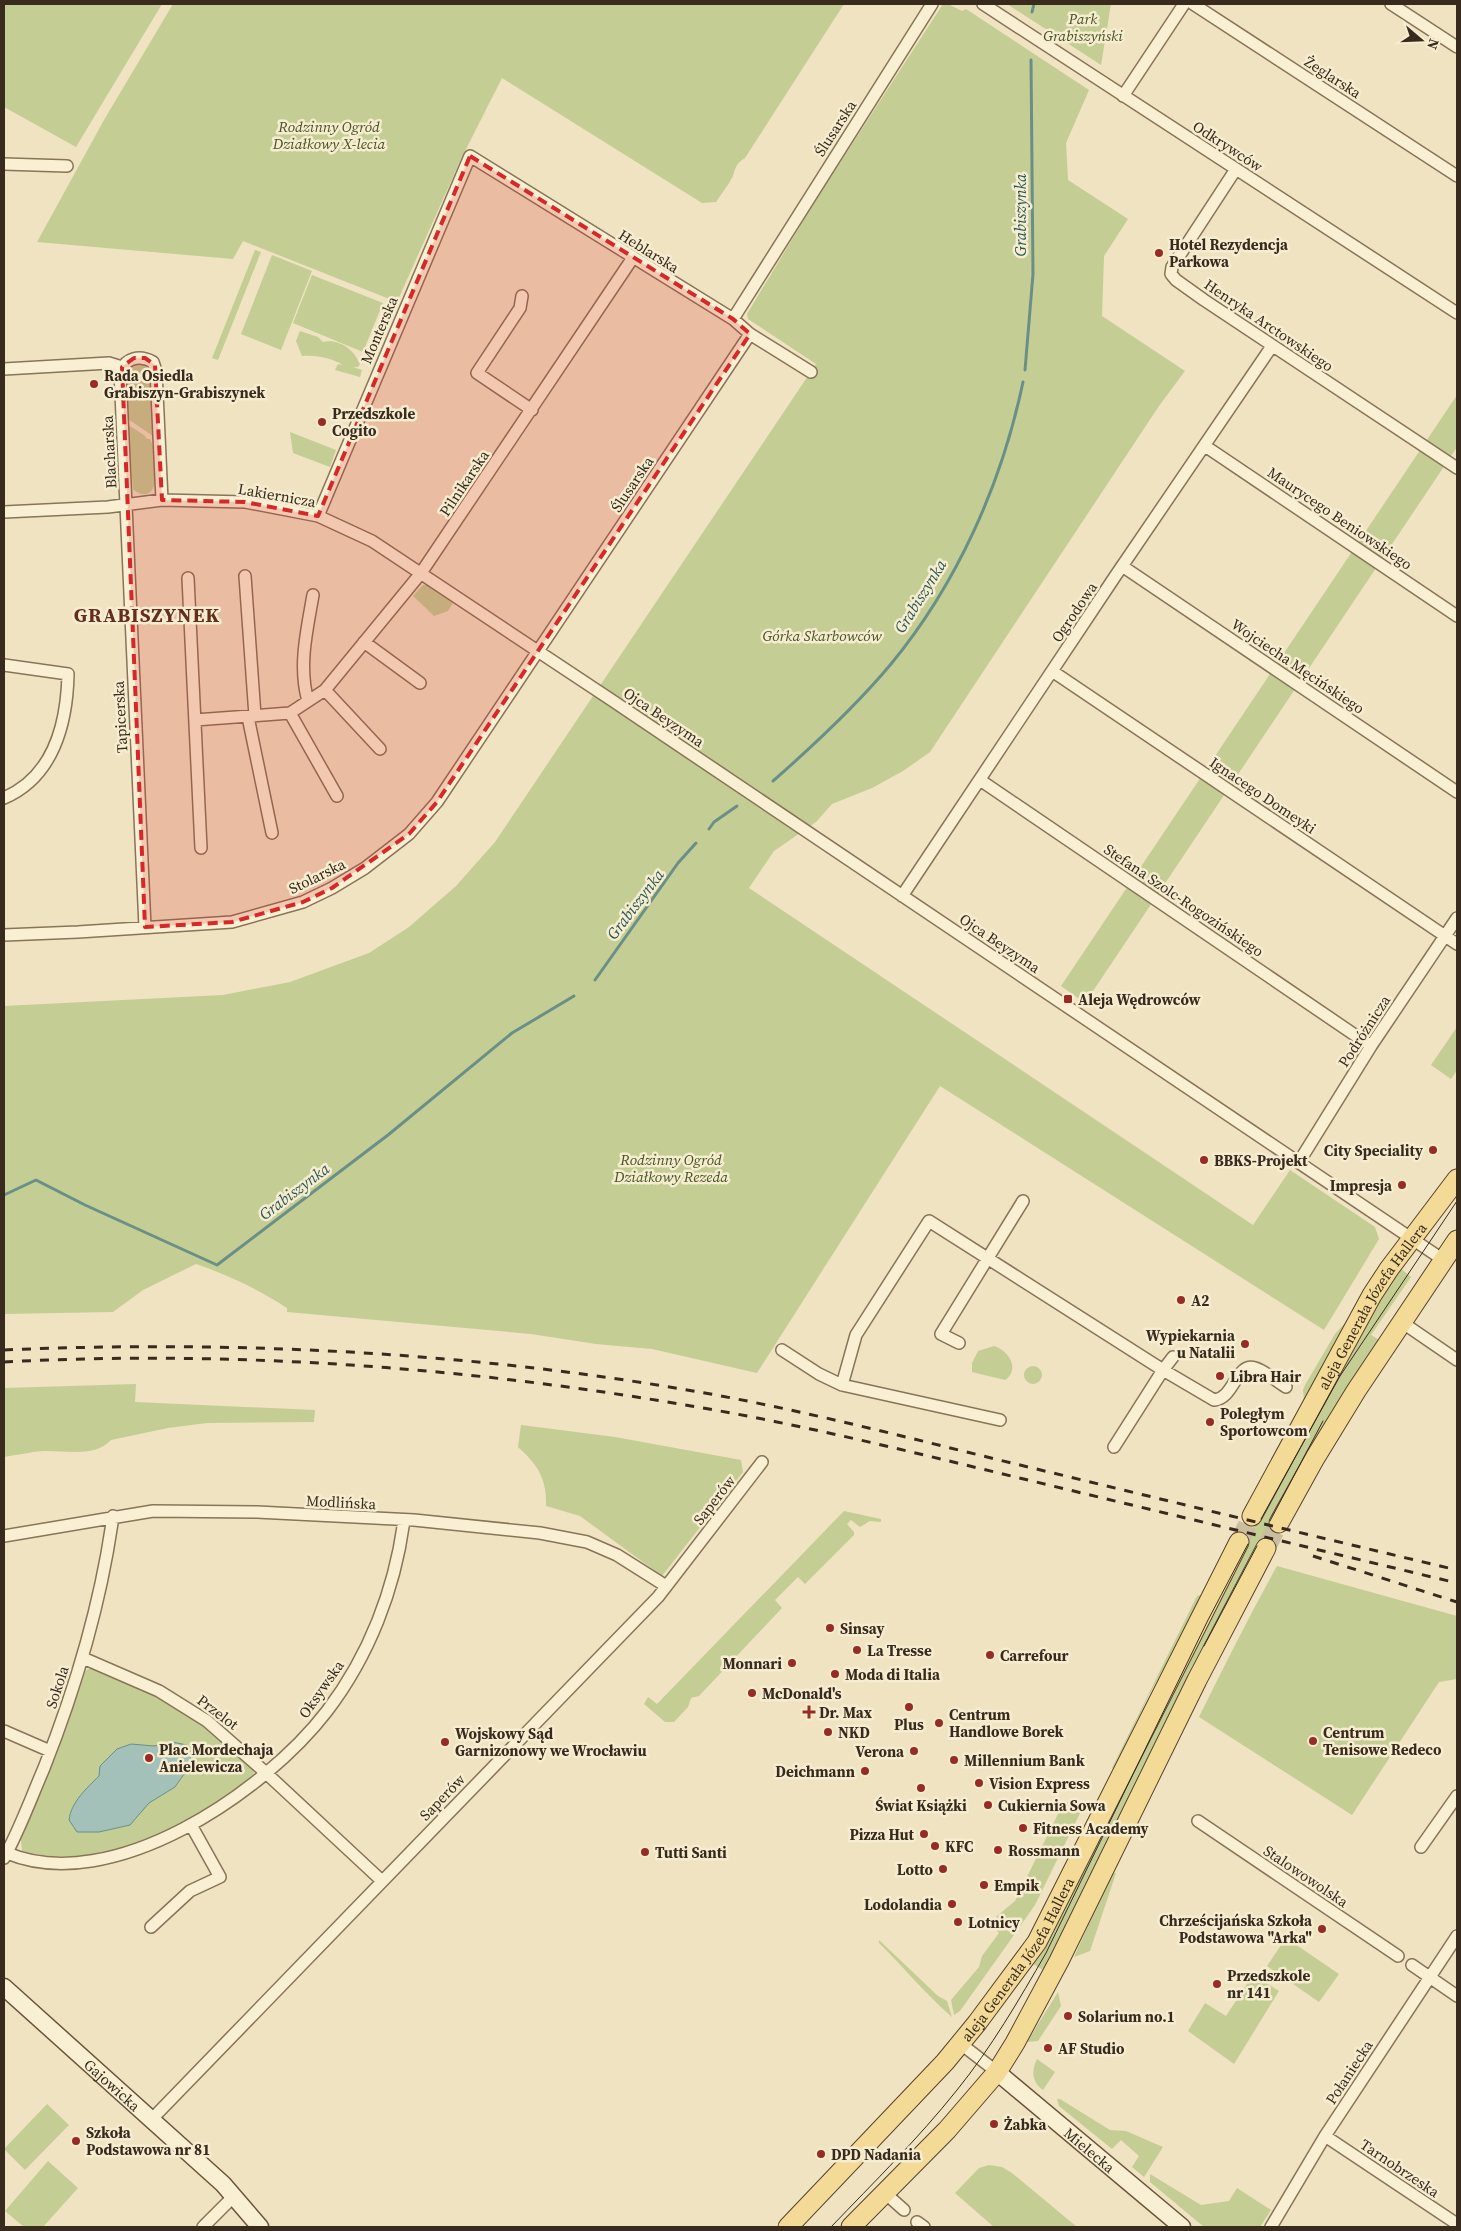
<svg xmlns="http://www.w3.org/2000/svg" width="1461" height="2231" font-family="'Source Serif 4',serif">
	<rect width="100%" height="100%" fill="#efe3c1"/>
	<path fill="#c4cd94" d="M4,4h158l-86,143 -72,-40z
		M173,4h671l-99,154c-10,6 -9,10 -13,20 -4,8 -11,16 -16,24l-14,1 -200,-125 -41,81 -64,143 -154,-61 -10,18 -196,-17 67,-122z
		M943,4h5l14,7 4,-2 123,81 -23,53 2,37 60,39 -24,37 -2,60 83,55 -26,35 -229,346 -27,19 -31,17 -40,16 -16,18 -42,29 -25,37 504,337 37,-55 85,57 4,12 -55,91 -384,-244 -183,287 -105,-24 -56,-5 -65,-10 -244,-22v-4c-29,-19 -59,-33 -91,-44l-53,26 -30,22 -109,2v-308l219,-11 67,-13 79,-29 40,-26 47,-41 39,-44 321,-478 -68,-45 -1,-5 70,-116z
		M1007,4h104l-10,61z
		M255,250l6,2 -43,108 -6,-2z
		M272,255l40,16 -31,79 -40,-16z
		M312,275l71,28 -20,49 -70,-29z
		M300,331l18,6 5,5c15,-4 31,7 37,22l-2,3h-5l9,3 -2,7 -25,-7 3,-6 5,1c-11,-7 -28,-10 -41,-9l-6,-15z
		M141,363l9,6 2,8 1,59 -25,-17 -2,-49 5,-5z
		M1457,395v52l-372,556 -24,-17z
		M128,425l16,10 3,4h3c6,10 11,51 -3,55 -6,1 -10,-1 -14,-5z
		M290,432l46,18 -6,17 -37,-14z
		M423,585h4l26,18 -5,8 -14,5 -21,-20z
		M1457,1027v43l-6,9 -20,-14z
		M1398,1266l13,11 -40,58 10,6 -49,71 -76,143 -208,418 -15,-9 12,-18 178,-362 52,-99z
		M1349,1318l-45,82 -1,-10 2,-5 30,-51z
		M994,1346c14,4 27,23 11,34l-33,-8v-9l6,-12z
		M1024 1375a9 9 0 1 1 18 0a9 9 0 1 1-18 0Z
		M136,1384l-1,18 180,8 -1,12 -107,1 -39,5 -57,12c-16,18 -46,10 -68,11 -13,1 -26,4 -39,6v-69z
		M521,1425l94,12 126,23 2,12 -81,104 -82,-60 -34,-10c1,-27 -8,-41 -28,-59z
		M844,1511l37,8v3l-11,-1 -10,6 -9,-7 -4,4 7,8v3l-49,49 -7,-7 -23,23 7,8 -83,88 -8,2 -3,9 -14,15h-9l-21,-18 4,-7 9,7z
		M1277,1566l180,50v63l-18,3 -87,133 -153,-98c25,-50 50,-101 78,-151z
		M1204,1594l-55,101 -35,74 -2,-1 85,-172z
		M94,1667l39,16 66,38 54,46 1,7c-8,12 -25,21 -37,28 -57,39 -126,67 -195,49l-1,-12 34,-81 31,-88z
		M1070,1800l8,1 5,6 -48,98 -19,27 -20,-15 19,-16 46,-93z
		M1112,1873h4l-26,78 -16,6z
		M992,1920l22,15 -54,76 -6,4 -3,-15 28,-33 3,-11 17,-23 -12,-12z
		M1286,1938l53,36 -20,28 -52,-36z
		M879,1940l59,56 9,5 5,16c-27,-23 -48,-50 -73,-74z
		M1253,1975l26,16 -45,73 -46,-33 17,-28 21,13z
		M1058,1992l3,14 -23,35 -11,1z
		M1037,2059l18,13 -12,18c-11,-8 -12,-19 -6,-31z
		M1057,2099h3l50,31 16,1 37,16 -19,30 -12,-10 7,-11 -18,-16 -9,9 -53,-43z
		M47,2104l22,21 -44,45 -21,-21z
		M48,2161l30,27 -35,39h-19l-19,-16z
		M989,2165l13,2 10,6 65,54h-83l-39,-34 24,-25z
		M1150,2174l51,31 28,-4 8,-13 34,22 -11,17h-56l-54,-45z"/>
	<path fill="#a3c1b9" stroke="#6a8f87" d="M172,1742l15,3 4,9 -2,13 -14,20 -26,16 -19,22 -31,7h-22l-8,-12c2,-18 18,-32 30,-44l1,-10 17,-17 14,-5 23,2z"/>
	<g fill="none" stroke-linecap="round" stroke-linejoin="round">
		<path stroke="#6a8f87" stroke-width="3" d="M1032,12l2,-8
			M1025,370l8,-96 -2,-214
			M773,781c41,-36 83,-75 118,-117 66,-80 111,-181 132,-282
			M709,829l5,-7 23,-16
			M595,980l83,-117 18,-20
			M4,1195l32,-15 49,25 132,60 171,-130 124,-102 62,-37"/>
		<path stroke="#cabea0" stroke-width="19" stroke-dasharray="19 9" stroke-linecap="butt" d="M1239,1542l13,-26
			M1266,1548l13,-25"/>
		<defs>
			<path id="street" d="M983,4l474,309
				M1193,4l264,172
				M1391,4l66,43
				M1123,96l61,-92
				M4,164l63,2
				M1236,169l-64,98 -1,7 5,6 28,20 253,168
				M522,296l-2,12 -43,65 55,37
				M733,319l199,-315
				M4,369l105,-6 13,4
				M1205,446l252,170
				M4,512l104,-5 54,-7 83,2 73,14 54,25 241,160 832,560
				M318,516l152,-360 263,163 17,15 61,38
				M1122,566l335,226
				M245,576l10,140
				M188,578l13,270
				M364,642l56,41
				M4,665l64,9c-1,50 -15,103 -64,124
				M1052,671l405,273
				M325,690l55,59
				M308,701c-10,-35 -1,-71 5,-106
				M290,713l47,83
				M248,717l24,116
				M195,720l95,-7 35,-23 96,-117 211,-314
				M980,780l391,266
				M902,896l214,-321 156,-229
				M145,927l-25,-555c6,-15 20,-17 33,-10l3,9 6,129
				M4,935l74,-3 154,-10 71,-20 29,-14 33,-20 44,-34 28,-32 313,-468
				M1299,1162l72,-116 86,-128
				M1403,1323l54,37
				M959,1343l-18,-9 82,-133
				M782,1350l37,24 23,11
				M1000,1420l-158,-35 14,-50 73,-114 234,149 10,-13
				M1114,1447l49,-77 51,30c20,-1 22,-38 41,-32 10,3 21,13 31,19
				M4,1536l149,-25 104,1 157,8 126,13 47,9 30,13 49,31
				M83,1658l76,33 48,30 59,52 116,108
				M4,1731l46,20
				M1198,1821l200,135
				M1421,1847l36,-51
				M7,1853c105,44 258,-61 320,-142 42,-55 68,-122 77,-191
				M4,1858c16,-29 27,-60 40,-90 32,-81 57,-165 69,-252
				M151,1927l39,-36 30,-14 -29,-52
				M1412,1965l45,31
				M961,2044l36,28
				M151,2120l507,-523 104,-135
				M1325,2136l132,88
				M885,2193l19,17
				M917,2222l7,5
				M203,2227l30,-30
				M1271,2227l54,-91 132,-200"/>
			<g id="secondary">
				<path id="s1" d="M4,1987l219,197 37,43"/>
				<path id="s2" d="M997,2072l185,155"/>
			</g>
			<g id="primary">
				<path id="s3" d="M1252,1516l120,-221 17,-26 68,-90"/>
				<path d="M1279,1523l36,-65 41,-67 101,-151"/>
				<path id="s4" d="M788,2227l157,-165 32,-39 60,-81 202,-400"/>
				<path d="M851,2227l96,-97 50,-58 18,-29 44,-82 138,-281 69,-132"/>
			</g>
		</defs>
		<use href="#street" stroke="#887458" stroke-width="14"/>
		<use href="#secondary" stroke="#6a553b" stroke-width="19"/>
		<use href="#primary" stroke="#56422c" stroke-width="21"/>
		<use href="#street" stroke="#f9f0d4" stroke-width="11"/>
		<use href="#secondary" stroke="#f9f0d4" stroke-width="16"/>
		<use href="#primary" stroke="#f3da97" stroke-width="19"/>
		<path stroke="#382b1d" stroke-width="1" d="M1261,1519l79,-143 117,-175
			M1270,1521l53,-100
			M1204,1646l53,-100
			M831,2227c43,-45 87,-88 126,-137 34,-42 62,-90 89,-137l162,-333 40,-76"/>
		<path stroke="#382b1d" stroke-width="3" stroke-dasharray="9 9" stroke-linecap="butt" d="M4,1350c231,-10 467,2 695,42 109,19 217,48 325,74 145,35 289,70 433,104
			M4,1362c229,-12 461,5 687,44 115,19 228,48 341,75 141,34 283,68 425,102
			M1313,1556l144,46"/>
	</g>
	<path fill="#d62828" fill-opacity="0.2" stroke="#d62828" stroke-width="4" stroke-dasharray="10 6" stroke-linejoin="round" d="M470,156l263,163 17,15 -313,468 -28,32 -77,54 -29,14 -71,20 -87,5 -23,-560 12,-9h11l10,7 7,135 83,2 73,14z"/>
	<g fill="#992b27" stroke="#f6edd0" stroke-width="2">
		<circle cx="1159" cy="253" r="5"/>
		<circle cx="94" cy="384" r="5"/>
		<circle cx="322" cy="422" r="5"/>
		<rect x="1063" y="994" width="10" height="10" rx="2.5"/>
		<circle cx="1433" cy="1150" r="5"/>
		<circle cx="1204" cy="1160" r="5"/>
		<circle cx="1402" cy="1185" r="5"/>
		<circle cx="1181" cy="1300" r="5"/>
		<circle cx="1245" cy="1344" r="5"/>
		<circle cx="1220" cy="1376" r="5"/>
		<circle cx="1210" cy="1422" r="5"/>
		<circle cx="830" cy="1628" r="5"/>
		<circle cx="857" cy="1650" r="5"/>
		<circle cx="990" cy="1655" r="5"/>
		<circle cx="792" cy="1663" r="5"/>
		<circle cx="835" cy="1674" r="5"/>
		<circle cx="752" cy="1693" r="5"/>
		<circle cx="909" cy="1707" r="5"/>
		<path d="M806.5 1704.5h5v5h5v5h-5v5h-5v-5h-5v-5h5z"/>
		<circle cx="939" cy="1723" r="5"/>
		<circle cx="828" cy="1732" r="5"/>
		<circle cx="1313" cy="1741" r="5"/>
		<circle cx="445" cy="1742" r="5"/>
		<circle cx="914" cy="1751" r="5"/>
		<circle cx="149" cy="1758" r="5"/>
		<circle cx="954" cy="1760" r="5"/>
		<circle cx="865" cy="1771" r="5"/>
		<circle cx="979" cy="1783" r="5"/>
		<circle cx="921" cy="1788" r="5"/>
		<circle cx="988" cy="1805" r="5"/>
		<circle cx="1023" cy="1828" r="5"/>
		<circle cx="924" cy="1834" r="5"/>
		<circle cx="935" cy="1846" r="5"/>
		<circle cx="998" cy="1850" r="5"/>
		<circle cx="645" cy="1852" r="5"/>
		<circle cx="943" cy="1869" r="5"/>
		<circle cx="984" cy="1885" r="5"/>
		<circle cx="952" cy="1904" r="5"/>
		<circle cx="958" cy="1922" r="5"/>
		<circle cx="1322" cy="1929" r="5"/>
		<circle cx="1217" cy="1984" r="5"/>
		<circle cx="1068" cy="2016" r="5"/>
		<circle cx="1048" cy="2048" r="5"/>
		<circle cx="994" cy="2124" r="5"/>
		<circle cx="76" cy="2141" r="5"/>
		<circle cx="821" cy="2154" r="5"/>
	</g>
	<g text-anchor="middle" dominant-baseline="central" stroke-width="5" stroke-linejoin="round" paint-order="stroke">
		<g font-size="15" font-style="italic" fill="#465523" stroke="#f6edd0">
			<text x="1083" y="18">Park<tspan x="1083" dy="17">Grabiszyński</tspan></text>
			<text x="329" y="126">Rodzinny Ogród<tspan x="329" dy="17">Działkowy X-lecia</tspan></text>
			<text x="822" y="635">Górka Skarbowców</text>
			<text x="671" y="1159">Rodzinny Ogród<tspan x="671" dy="17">Działkowy Rezeda</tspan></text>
		</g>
		<g font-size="15" fill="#382b1d" stroke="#f6edd0">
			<text transform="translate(1333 77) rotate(33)">Żeglarska</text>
			<text transform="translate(835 128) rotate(-57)">Ślusarska</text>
			<text transform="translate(1228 146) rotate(33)">Odkrywców</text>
			<text transform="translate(649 251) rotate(32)">Heblarska</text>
			<text transform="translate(1269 325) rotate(34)">Henryka Arctowskiego</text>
			<text transform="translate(379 330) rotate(-67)">Monterska</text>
			<text transform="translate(109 452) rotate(-93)">Blacharska</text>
			<text transform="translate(464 483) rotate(-56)">Pilnikarska</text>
			<text transform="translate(632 484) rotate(-56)">Ślusarska</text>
			<text transform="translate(277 495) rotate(10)">Lakiernicza</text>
			<text transform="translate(1340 518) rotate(34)">Maurycego Beniowskiego</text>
			<text transform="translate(1074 612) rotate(-56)">Ogrodowa</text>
			<text transform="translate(1298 666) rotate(34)">Wojciecha Męcińskiego</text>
			<text transform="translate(120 717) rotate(-93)">Tapicerska</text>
			<text transform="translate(664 717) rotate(34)">Ojca Beyzyma</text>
			<text transform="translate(1263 795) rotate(34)">Ignacego Domeyki</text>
			<text transform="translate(317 876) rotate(-26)">Stolarska</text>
			<text transform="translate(1184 900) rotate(34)">Stefana Szolc-Rogozińskiego</text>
			<text transform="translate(1000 943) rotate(34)">Ojca Beyzyma</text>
			<text transform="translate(1364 1031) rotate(-57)">Podróżnicza</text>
			<text stroke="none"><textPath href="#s3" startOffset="242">aleja Generała Józefa Hallera</textPath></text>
			<text transform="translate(714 1500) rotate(-52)">Saperów</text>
			<text transform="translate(341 1502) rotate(3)">Modlińska</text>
			<text transform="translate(57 1687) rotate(-72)">Sokola</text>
			<text transform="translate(321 1689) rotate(-55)">Oksywska</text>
			<text transform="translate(218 1712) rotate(37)">Przelot</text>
			<text transform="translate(442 1797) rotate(-46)">Saperów</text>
			<text transform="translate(1306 1876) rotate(34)">Stalowowolska</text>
			<text stroke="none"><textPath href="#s4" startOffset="354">aleja Generała Józefa Hallera</textPath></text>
			<text transform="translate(1349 2072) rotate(-57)">Połaniecka</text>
			<text stroke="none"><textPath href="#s1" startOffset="146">Gajowicka</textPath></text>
			<text stroke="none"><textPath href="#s2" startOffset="121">Mielecka</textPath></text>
			<text transform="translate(1400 2168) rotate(34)">Tarnobrzeska</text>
		</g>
		<g font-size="15" font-weight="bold" fill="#382b1d" stroke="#f6edd0" text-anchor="start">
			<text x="1169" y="244">Hotel Rezydencja<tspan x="1169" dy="17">Parkowa</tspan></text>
			<text x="104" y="375">Rada Osiedla<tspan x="104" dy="17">Grabiszyn-Grabiszynek</tspan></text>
			<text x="332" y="413">Przedszkole<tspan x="332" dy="17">Cogito</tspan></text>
			<text x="1078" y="999">Aleja Wędrowców</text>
			<text x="1423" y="1150" text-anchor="end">City Speciality</text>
			<text x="1214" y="1160">BBKS-Projekt</text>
			<text x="1392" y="1185" text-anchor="end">Impresja</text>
			<text x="1191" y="1300">A2</text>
			<text x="1235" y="1335" text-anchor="end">Wypiekarnia<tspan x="1235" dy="17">u Natalii</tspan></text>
			<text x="1230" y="1376">Libra Hair</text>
			<text x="1220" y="1413">Poległym<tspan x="1220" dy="17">Sportowcom</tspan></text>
			<text x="840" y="1628">Sinsay</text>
			<text x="867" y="1650">La Tresse</text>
			<text x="1000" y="1655">Carrefour</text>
			<text x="782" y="1663" text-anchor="end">Monnari</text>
			<text x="845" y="1674">Moda di Italia</text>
			<text x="762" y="1693">McDonald's</text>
			<text x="819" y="1712">Dr. Max</text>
			<text x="949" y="1714">Centrum<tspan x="949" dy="17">Handlowe Borek</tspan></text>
			<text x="909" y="1724" text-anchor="middle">Plus</text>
			<text x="838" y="1732">NKD</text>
			<text x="1323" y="1732">Centrum<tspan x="1323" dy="17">Tenisowe Redeco</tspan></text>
			<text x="455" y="1733">Wojskowy Sąd<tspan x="455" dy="17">Garnizonowy we Wrocławiu</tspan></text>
			<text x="159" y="1749">Plac Mordechaja<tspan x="159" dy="17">Anielewicza</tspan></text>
			<text x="904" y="1751" text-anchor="end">Verona</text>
			<text x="964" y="1760">Millennium Bank</text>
			<text x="855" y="1771" text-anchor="end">Deichmann</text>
			<text x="989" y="1783">Vision Express</text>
			<text x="921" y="1805" text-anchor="middle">Świat Książki</text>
			<text x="998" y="1805">Cukiernia Sowa</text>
			<text x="1033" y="1828">Fitness Academy</text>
			<text x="914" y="1834" text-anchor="end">Pizza Hut</text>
			<text x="945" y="1846">KFC</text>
			<text x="1008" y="1850">Rossmann</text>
			<text x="655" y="1852">Tutti Santi</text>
			<text x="933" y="1869" text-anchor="end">Lotto</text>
			<text x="994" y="1885">Empik</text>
			<text x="942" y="1904" text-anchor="end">Lodolandia</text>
			<text x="1312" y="1920" text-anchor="end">Chrześcijańska Szkoła<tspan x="1312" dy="17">Podstawowa "Arka"</tspan></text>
			<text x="968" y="1922">Lotnicy</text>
			<text x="1227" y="1975">Przedszkole<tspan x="1227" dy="17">nr 141</tspan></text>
			<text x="1078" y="2016">Solarium no.1</text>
			<text x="1058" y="2048">AF Studio</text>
			<text x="1004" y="2124">Żabka</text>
			<text x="86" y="2132">Szkoła<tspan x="86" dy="17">Podstawowa nr 81</tspan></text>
			<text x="831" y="2154">DPD Nadania</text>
		</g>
		<g font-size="16" font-style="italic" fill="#2b5857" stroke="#f6edd0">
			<text transform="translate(1020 215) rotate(-90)">Grabiszynka</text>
			<text transform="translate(920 596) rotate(-58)">Grabiszynka</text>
			<text transform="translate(635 904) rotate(-53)">Grabiszynka</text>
			<text transform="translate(294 1191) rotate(-37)">Grabiszynka</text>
		</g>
		<g font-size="20" font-weight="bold" letter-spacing="1" fill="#652e1b" stroke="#f6edd0">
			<text x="147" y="615">GRABISZYNEK</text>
		</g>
	</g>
	<rect width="1461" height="2231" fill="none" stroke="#382b1d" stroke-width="10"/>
	<g transform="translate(1421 40) rotate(109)" stroke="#f6edd0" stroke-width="4" paint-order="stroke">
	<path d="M0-4L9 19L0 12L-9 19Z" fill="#382b1d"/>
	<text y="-8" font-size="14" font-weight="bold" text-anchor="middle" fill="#382b1d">N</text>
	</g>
</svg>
